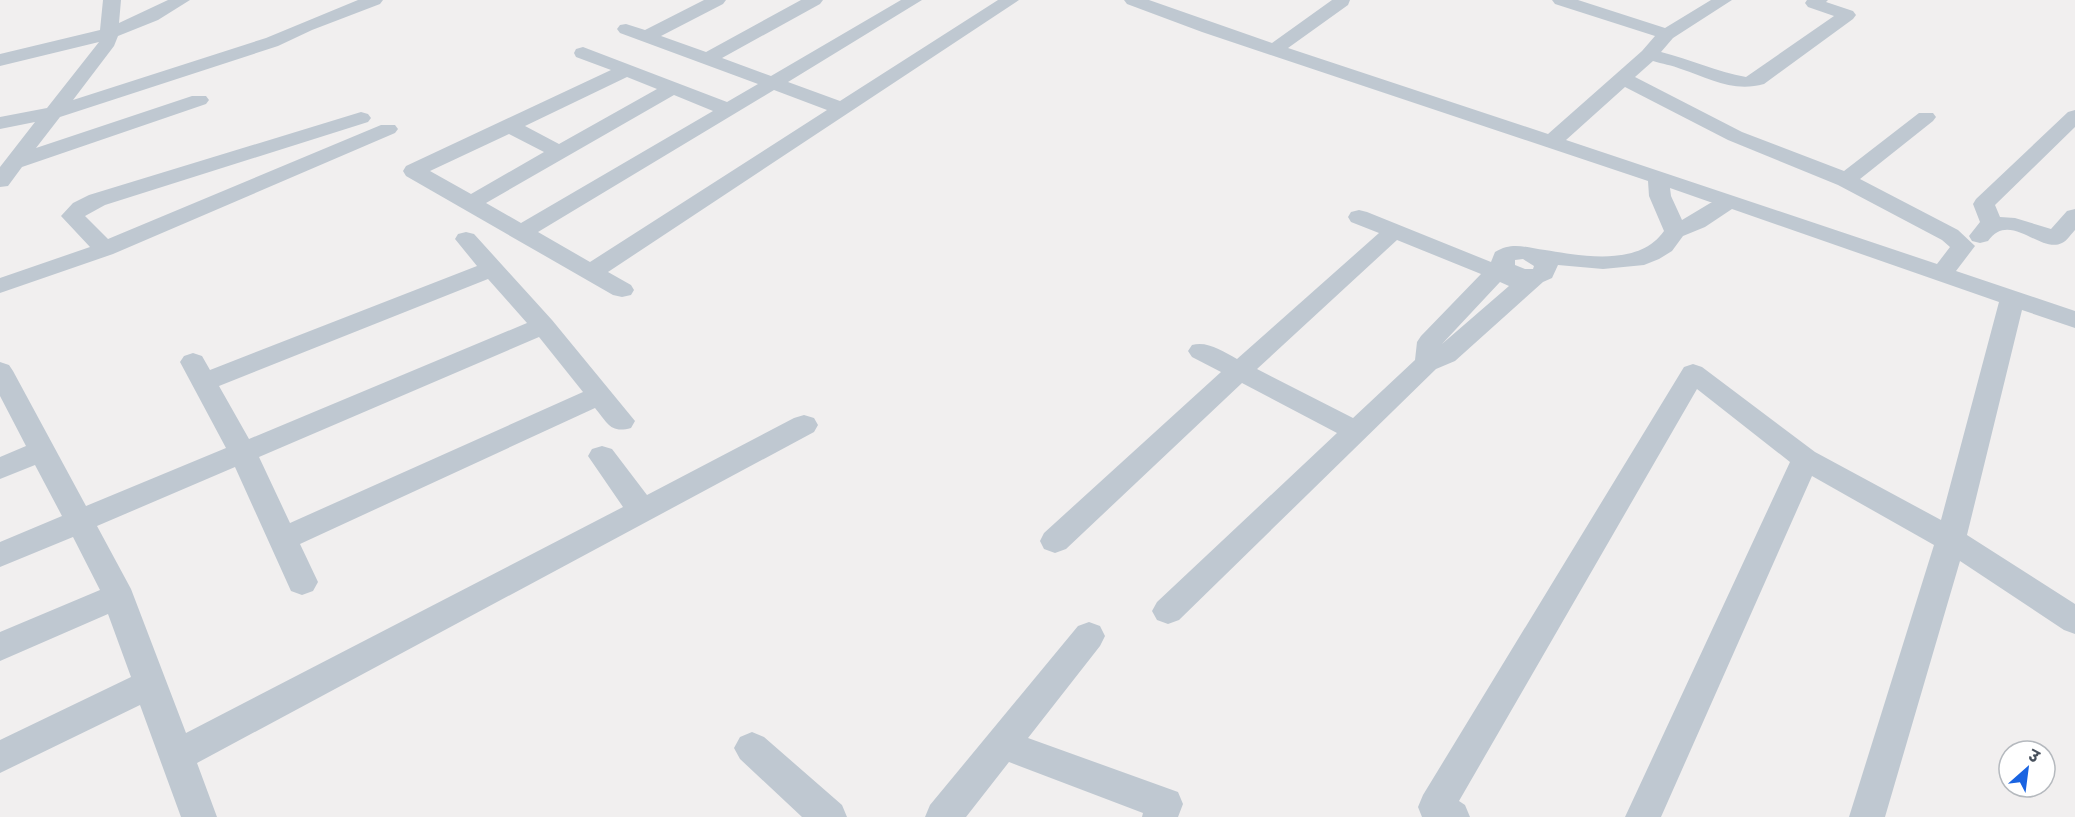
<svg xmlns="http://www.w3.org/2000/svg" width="2075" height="817" font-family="Poppins,'Noto Sans Devanagari',sans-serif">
	<rect width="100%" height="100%" fill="#f1efef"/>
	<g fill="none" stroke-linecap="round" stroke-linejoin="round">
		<path fill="#bfc8d1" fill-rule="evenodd" d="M103,0h18l-2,23 49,-23h22l-32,20 -40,16 -4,10 -41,54 193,-62 92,-38h25l-3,4 -68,26 -34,16 -218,71 -24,31 156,-52h14l3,4 -3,4 -184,63 -14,19 -8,1v-20l35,-45 -35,7v-12l47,-9 52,-66 -99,24v-12l100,-24z
			M704,0h22l-3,4 -62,32 45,16 95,-52h22l-3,4 -98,54 49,18 130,-76h21l-134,82 52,19 158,-101h21l-411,272 23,13 3,5 -3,5 -9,2 -9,-2 -207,-119 -3,-5 3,-5 205,-96 -35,-13 -2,-4 2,-4 7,-2 144,55 31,-18 -138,-51 -3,-4 3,-4 6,-1 19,6zM627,77l30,12 -98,55 -34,-18zM774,90l53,20 -237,152 -52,-30zM674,95l39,16 -192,112 -35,-20zM509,134l35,18 -73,42 -41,-23z
			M1124,0h25l123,43 60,-43h18l-2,5 -60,43 260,86 94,-83 13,-15 -100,-32 -3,-4h26l87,28 46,-28h21l-59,38 -12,14c29,7 56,20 85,25l88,-61 -26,-9 -3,-4 2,-3h21l-2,2 27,9 3,4 -3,4 -89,65c-31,9 -55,-6 -83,-15 -9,-4 -19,-5 -28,-8l-18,16 107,55 102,39 75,-58h14l3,4 -3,4 -73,58 98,51 17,16 -19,25 119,40v17l-53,-18 -55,225 108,69v30l-11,-4 -104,-69 -75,256h-36l85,-272 -122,-69 -151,341h-36l165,-355 -93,-73 -238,412 6,4 5,12h-48l-4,-10 5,-12 261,-428 9,-3 9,3 113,85 126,68 58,-218 -267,-93 -27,18 -22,9 -11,15 -13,8 -15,6 -41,4 -45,-4 -6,13 -9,4 -88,79 -19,8 -257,251 -11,4 -11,-4 -5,-9 5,-9 180,-169 -95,-50 -176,166 -11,4 -11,-4 -4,-8 4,-8 177,-161 -29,-15 -4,-6 4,-6c16,-4 30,6 45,14l142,-126 -28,-11 -3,-5 3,-5 8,-2 8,2 124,50 4,-10c18,-11 31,-4 50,-2 37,6 94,17 119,-19l-15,-35 -1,-15 -446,-149 -75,-28zM1625,87l103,53 110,45 104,55 8,7 -13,17 -371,-124zM1670,188l40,14h2l-30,18 -11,-24zM1397,240l84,34 -60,62 -4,6 -2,18 -62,58 -96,-49zM1523,259l11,7 -1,3h-8l-10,-4v-5zM1500,282l9,4 -67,58z
			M2075,110v17l-80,78 5,12 15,1 36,11 16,-18 8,-2v21c-4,4 -8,11 -13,13 -22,11 -52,-33 -74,-2l-8,2 -8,-2 -3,-5 11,-14 -7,-18 3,-5 92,-87z
			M361,112l7,2 3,4 -3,4 -263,83 -20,11 23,23 273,-114h14l3,4 -3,4 -282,121 -113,39v-15l90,-31 -29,-31 12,-13 16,-8z
			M466,232l8,2 78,86 83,101 -4,7c-21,6 -24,-6 -36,-20l-295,136 18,38 -5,9 -11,4 -11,-4 -56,-124 -138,59 34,63 55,144 437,-226 -35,-51 4,-7 10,-3 10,3 35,46 147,-77 10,-3 10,3 4,7 -4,7 -617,331 20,54h-36l-41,-112 -140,68v-33l131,-63 -23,-63 -108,47v-29l100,-42 -27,-53 -73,30v-25l62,-26 -27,-51 -35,14v-22l26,-11 -26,-50v-34l9,3 4,6 73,135 140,-58 -46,-86 4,-6 9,-3 9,3 8,14 267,-104 -22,-27 3,-5zM488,279l39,44 -278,116 -30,-53zM539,337l44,55 -293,131 -31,-66z
			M1089,622l11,4 5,10 -5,10 -72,92 150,54 5,12 -5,13h-36l1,-4 -134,-51 -43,55h-41l5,-12 148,-179z
			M752,732l12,5 78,68 5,12h-45l-62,-58 -6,-11 6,-11z"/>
	</g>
	<g transform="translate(2027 769) rotate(28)"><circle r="28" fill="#ffffff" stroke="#b5b9be" stroke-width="1.5"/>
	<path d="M0-4.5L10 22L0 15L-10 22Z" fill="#1963e1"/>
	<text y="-9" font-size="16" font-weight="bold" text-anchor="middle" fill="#47505c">उ</text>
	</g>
</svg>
